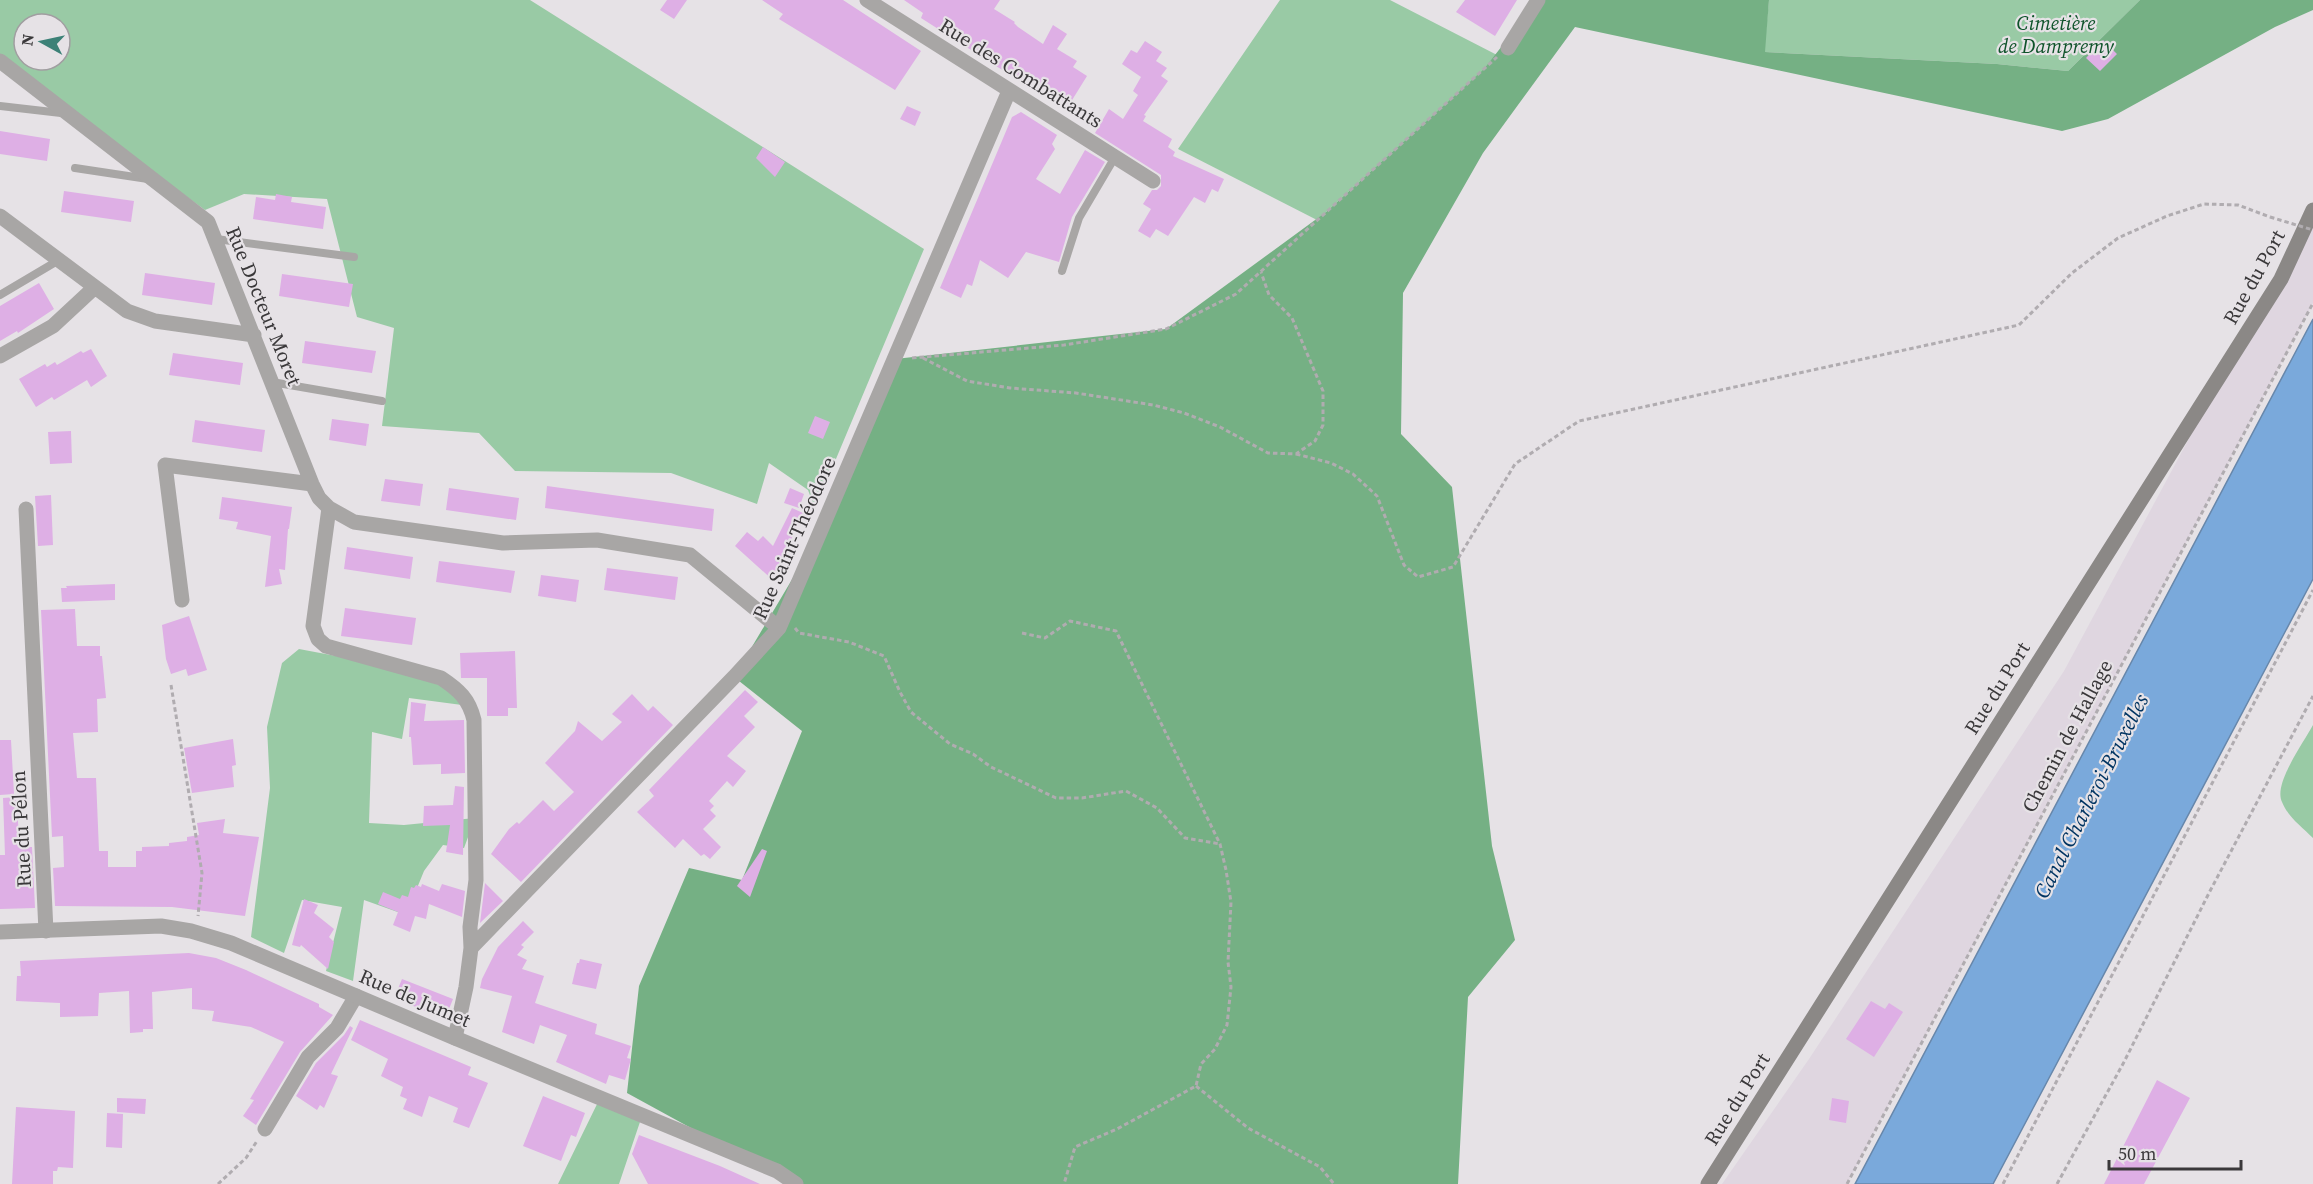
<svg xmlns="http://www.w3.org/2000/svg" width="2313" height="1184" font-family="'Source Serif 4',serif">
	<rect width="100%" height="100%" fill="#e6e2e6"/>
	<path fill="#dfd6e0" d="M2313,208v95l-466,881h-125l87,-125 255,-388z"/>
	<path fill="#99caa5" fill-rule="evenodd" d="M0,0h530l27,17 367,232 -109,260 -7,-19 -39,-27 -12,41 -86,-31 -156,-2 -36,-38 -97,-7 12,-98 -37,-11 -30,-118 -83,-5 -39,16 -205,-149zM24,24h36v36h-36z
		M1280,0h110l109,56 -182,164 -139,-71z
		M1769,0h371l-72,71 -71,-7 -233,-12z
		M299,649l122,23 35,17 6,16 -53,-7 -7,41 -30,-7 -3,91 35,2 71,-7 -11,30 -21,-3 -19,26 -18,44 -42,-15 -11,81 -27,-10 16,-64 -40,-7 -18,53 -33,-16 19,-149 -3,-61 15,-64z
		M2313,725v113c-11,-11 -25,-21 -31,-36 -9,-18 22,-60 31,-77z
		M600,1098l42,18 -23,68h-61z"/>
	<path fill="#75b084" d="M1538,0h231l-4,52 232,12 71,7 72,-71h173v10l-38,17 -167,92 -46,12 -487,-104 -92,126 -80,140 -2,141 51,53 40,359 23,94 -47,57 -10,187h-665l-166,-91 12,-107 50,-118 53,12 60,-149 -68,-54 88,-148 73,-170 271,-30 160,-117 158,-143z"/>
	<path fill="#7aa9db" stroke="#6787ab" stroke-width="1.5" d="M2313,319v260l-320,605h-138z"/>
	<path fill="#deafe5" d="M667,0h20l-13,19 -14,-9z
		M762,0h81l78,51 -26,39 -116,-71 4,-5z
		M904,0h96l-6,9 21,13 -1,1 4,4 25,17 10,-19 14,9 -10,15 20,12 -4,6 14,9 -18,29 -39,-26 -4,6 -105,-67 2,-5z
		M1465,0h52l-22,36 -39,-24z
		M2103,40l14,14 -17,17 -14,-13z
		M1145,41l17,11 -6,9 11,7 -6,8 7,5 -24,34 2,1 -3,5 29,18 -4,8 7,5 -2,4 51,23 -6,13 -6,-3 -7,14 -11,-6 -26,39 -12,-7 -6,9 -12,-7 13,-22 -8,-5 9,-14h5l4,-4v-11l-66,-42 14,-24 14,10 15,-24 -5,-4 8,-14 -19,-13 9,-14 6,3z
		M907,106l14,6 -6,14 -15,-7z
		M1021,112l36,23 -5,9 3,5 -19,30 24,15 25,-44 20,12 -33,55 -13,45 -33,-10 -18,26 -28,-18 -8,26 -5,-2 -6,14 -21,-10 72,-171z
		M0,131l50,8 -3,22 -47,-7z
		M763,147l22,15 -10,15 -19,-19z
		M64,191l70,10 -3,21 -70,-10z
		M276,194l16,3 -1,5 35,5 -3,22 -70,-10 3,-22 19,3z
		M145,273l70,10 -3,22 -70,-10z
		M282,274l71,10 -4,23 -70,-11z
		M39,283l15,26 -36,24 -1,-2 -17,10v-35z
		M305,341l71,10 -4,22 -70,-10z
		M91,349l16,27 -16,11 -4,-7 -33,20 -2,-3 -16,10 -17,-28 26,-15 2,3 8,-5 2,3 24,-14 2,2z
		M173,353l70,10 -3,22 -71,-10z
		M815,416l15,6 -7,17 -15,-6z
		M332,419l37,5 -3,22 -37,-6z
		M195,420l70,10 -3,22 -70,-10z
		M71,431l1,32 -22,1 -2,-32z
		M385,479l38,5 -3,22 -39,-5z
		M547,486l167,23 -2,22 -167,-23z
		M449,488l70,10 -3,22 -70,-10z
		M790,488l14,6 -5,14 -15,-5z
		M51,495l2,50 -15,1 -3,-50z
		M222,497l70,10 -3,22h-1l-3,41 -6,-1 3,15 -17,3 6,-51 -35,-7 2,-7 -19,-3z
		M792,508l11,5 -13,29 3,2 -17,39 -41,-37 12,-14 11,9 5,-5 10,10z
		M347,547l66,10 -3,22 -66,-10z
		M439,561l76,10 -4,22 -75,-11z
		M607,568l71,9 -3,23 -71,-10z
		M541,575l38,5 -3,22 -38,-6z
		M115,584v16l-53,2 -1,-14h6l-1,-2z
		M345,608l71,10 -4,27 -71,-9z
		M75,609l2,37h23v10h2l4,42 -9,1 1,33 -25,1 4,45h19l3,73h9v16h28v-16h6v-4l27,-1v-3l18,-2v-4l12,-2 -2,-12 28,-4 -2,14 36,4 -14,79 -73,-9 -117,-1 -2,-38 11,-1 -1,-31 -11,1 -11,-227z
		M189,616l18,54 -19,6 -2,-7 -15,5 -5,-15 -4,-34z
		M515,651l2,57h-9v8h-21v-38h-26l-1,-25z
		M745,690l13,12 -14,14 11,11 -28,29 19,15 -13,16 -6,-6 -18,20 5,5 -4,4 6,6 -13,13 18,18 -11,12 -6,-5 -3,2 -18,-17 -8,9 -38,-36 17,-16 -5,-6z
		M632,694l16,17 5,-5 20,19 -152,157 -30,-28 18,-25 8,-7 2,2 24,-24 11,11 20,-19 -29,-29 30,-32 3,-10 24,20 20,-19 -10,-8z
		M411,702l15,2 -2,17 40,-1 1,53 -24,1v-10l-28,1 -2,-28h-2z
		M233,739l3,26 -4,1 2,21 -42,6 -8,-45z
		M0,740h11l3,54 -14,1z
		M455,786l9,1 -1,68 -17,-3 4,-27 -27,1 1,-20 29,-1z
		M16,797l4,50h12l3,61 -35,1v-54h5l-2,-57z
		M762,849l5,2 -17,46 -13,-11z
		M485,883l18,18 -23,22z
		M422,884l17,7 3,-7 23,7 -3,26 -33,-13 -3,15 -11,-3 -5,16 -17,-7 5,-13 -20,-8 5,-12 17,7 2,-4 6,2 3,-10 3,1 2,-3 5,2z
		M304,899l14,6 -4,8 20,16 -5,8 5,5 -6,27 -27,-24 -1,2 -8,-2z
		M523,921l11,11 -13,13 3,2 -7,8 10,5 -5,9 22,7 -9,27 62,21 -2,10 36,12 -4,12 4,1 -6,21 -16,-5 -3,9 -50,-22 11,-27 -27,-10 -6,19 -32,-12 10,-36 -32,-8 2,-9 16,-32z
		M189,953l27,5 30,12 73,34v3l14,8 -33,37 -44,73 -13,-9 11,-16 -4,-1 34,-57 -33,-15 -39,-6 2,-10 -22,-2v-21l-40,4 1,37h-10v3l-13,1 -1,-42 -30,2 -1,23 -38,1v-14l-44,-2 1,-25h4l-1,-15z
		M580,959l22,5 -6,25 -24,-5 5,-21h2z
		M402,979l51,20 -8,20 -34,-14 1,-2 -17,-7z
		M1871,1001l14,8 4,-6 14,9 -29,45 -28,-18z
		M360,1020l111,47 -3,8 20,8 -19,45 -16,-6 5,-14 -29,-12 -7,21 -19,-8 4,-10 -7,-3 3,-9 -22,-11 7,-17 -37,-19z
		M350,1026l3,2 -22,46 7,2 -14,32 -4,-3 -3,5 -21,-14 20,-33 28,-28z
		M2157,1080l33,18 -46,86h-40z
		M543,1096l42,17 -9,24 -5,-2 -10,26 -38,-15z
		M117,1098l29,1 -1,15 -28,-2z
		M1832,1098l17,3 -3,22 -17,-3z
		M16,1107l59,4 -2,57 -15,-1 -1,4h-4v13h-41z
		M107,1113l16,1 -1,34 -16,-1z
		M639,1135l81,31 40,18h-112l-16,-30z"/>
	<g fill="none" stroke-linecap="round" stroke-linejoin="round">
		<path stroke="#b0acb0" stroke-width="3" stroke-dasharray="4.5 3" stroke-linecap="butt" d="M912,358l152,-13 102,-16 70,-35 261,-237
			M923,358l44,23 43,7 66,5 77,12 31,8 36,14 48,26 28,1 19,-13 8,-16v-34l-31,-73 -23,-23 -8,-23
			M1296,454l35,9 22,11 24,22 27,69 14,12 35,-10 62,-103 64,-43 440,-96 53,-52 46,-35 49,-22 37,-12 34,1 32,12
			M795,628l4,5 50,9 35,14 16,36 11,20 39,32 23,10 18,13 65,31h26l44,-7 31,17 28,30 35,6
			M1022,633l23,5 25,-17 46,10 104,213 6,26 5,32 -3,60 3,25 -4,38 -12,24 -14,15 -5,22 -79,43 -42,18 -11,37
			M171,685l31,188 -4,43
			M1196,1086l52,42 72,39 14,17
			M218,1184l28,-26 11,-17
			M1847,1184l466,-881
			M2003,1184l310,-594
			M2057,1184l67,-122 85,-169 104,-197"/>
		<path stroke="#a8a6a5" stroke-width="8" d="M0,106l61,7
			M75,168l73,11
			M216,239l138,18
			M1062,271l17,-53 36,-61
			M0,295l59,-35
			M272,382l110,19"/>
		<path stroke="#a8a6a5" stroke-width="15" d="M867,0l286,181
			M1508,48l30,-48
			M0,61l208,161 104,262 7,14 10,10 25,14 149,21 94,-3 93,15 89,73
			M0,216l127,95 28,10 99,14
			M0,356l53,-30 42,-39
			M329,508l-16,118 5,13 8,7 115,32c18,12 28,21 33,42l2,160 -6,47 1,21
			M26,509l20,422
			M182,600l-17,-135 147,19
			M455,1038l11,-51 5,-39 263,-271 45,-49 230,-537
			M265,1129l43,-72 29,-29 19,-32"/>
		<path stroke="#a8a6a5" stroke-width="15" d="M0,932l161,-6 30,5 40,12 224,95 322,133 19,13"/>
		<path stroke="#8b8886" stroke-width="15" d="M1708,1184l573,-905 32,-69"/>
		<path stroke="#b0acb0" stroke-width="3" stroke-dasharray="4.5 3" stroke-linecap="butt" d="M2270,217l43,13"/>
	</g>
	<g text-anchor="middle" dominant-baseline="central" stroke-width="4.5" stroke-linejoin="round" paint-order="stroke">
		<g font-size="20" font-style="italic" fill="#0e532a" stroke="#e6e2e6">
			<text x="2056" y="23">Cimetière<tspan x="2056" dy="23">de Dampremy</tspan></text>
		</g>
		<g font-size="20" fill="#3a383a" stroke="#e6e2e6">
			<text transform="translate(1021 73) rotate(32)">Rue des Combattants</text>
			<text transform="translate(2254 277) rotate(-61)">Rue du Port</text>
			<text transform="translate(264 306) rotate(68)">Rue Docteur Moret</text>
			<text transform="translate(794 538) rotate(-66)">Rue Saint-Théodore</text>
			<text transform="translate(1997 688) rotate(-58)">Rue du Port</text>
			<text transform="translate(2067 736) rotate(-62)">Chemin de Hallage</text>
			<text transform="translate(21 829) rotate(-93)">Rue du Pélon</text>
			<text transform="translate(415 998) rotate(23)">Rue de Jumet</text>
			<text transform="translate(1737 1099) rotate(-58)">Rue du Port</text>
		</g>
		<g font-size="21" font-style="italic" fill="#003462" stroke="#e6e2e6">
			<text transform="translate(2091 796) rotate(-63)">Canal Charleroi-Bruxelles</text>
		</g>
	</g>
	<g transform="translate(42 42) rotate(278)"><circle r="28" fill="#e6e2e6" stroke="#a19ea1" stroke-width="1.5"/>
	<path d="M0-4.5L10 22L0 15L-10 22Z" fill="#3c8177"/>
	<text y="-9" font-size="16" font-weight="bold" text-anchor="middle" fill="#3a383a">N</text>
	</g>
	<path d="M2109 1160v9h132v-9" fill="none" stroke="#3a383a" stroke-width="3"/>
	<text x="2118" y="1160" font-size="18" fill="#3a383a" stroke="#e6e2e6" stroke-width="4.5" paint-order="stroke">50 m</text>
</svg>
